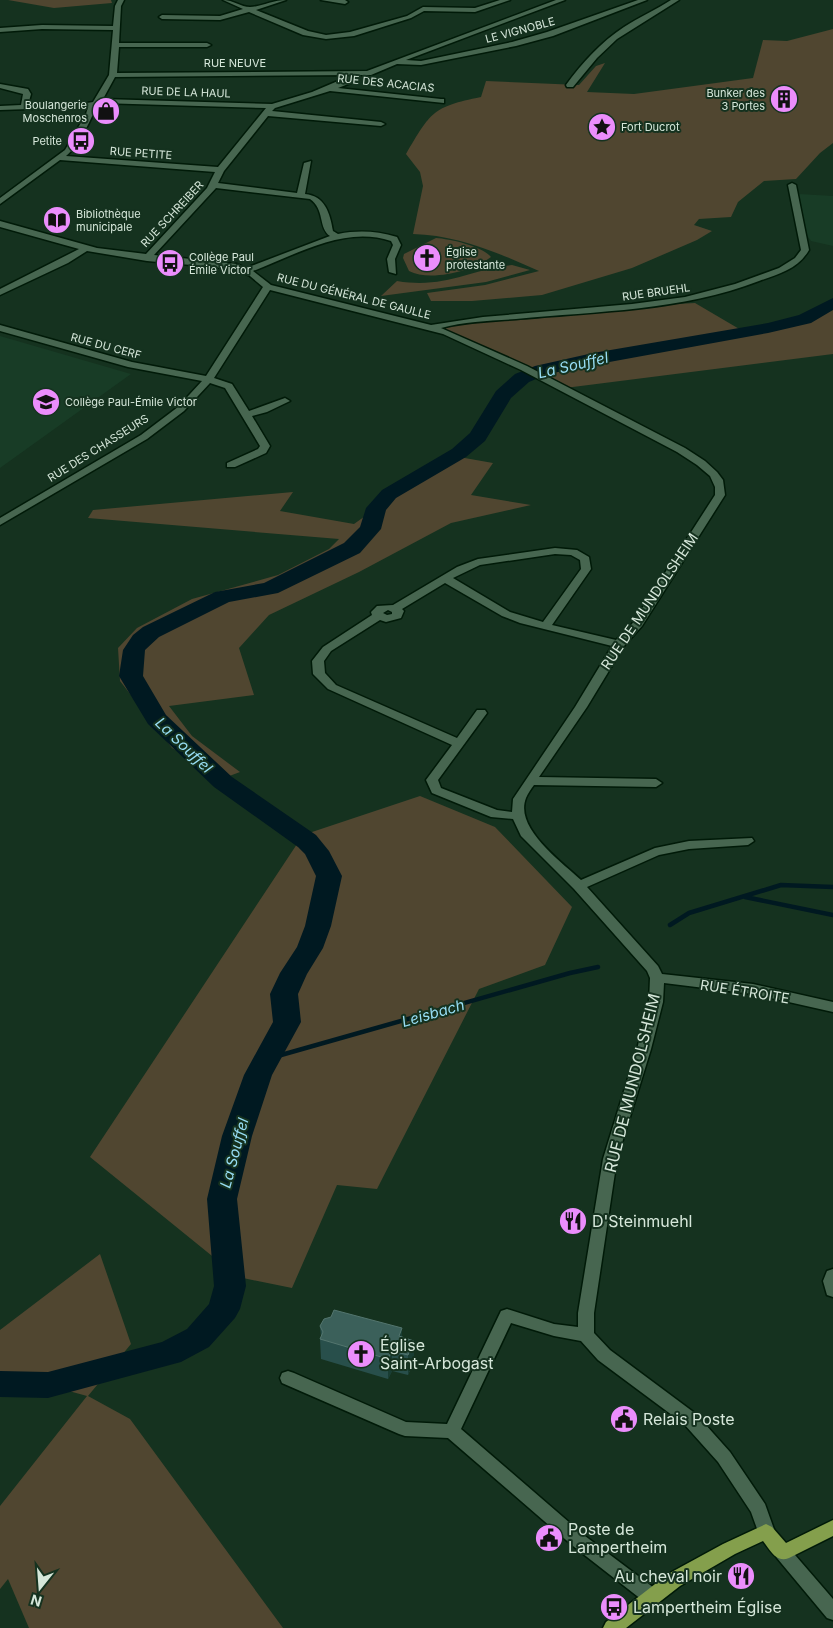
<svg xmlns="http://www.w3.org/2000/svg" width="833" height="1628" font-family="Inter,sans-serif">
	<rect width="100%" height="100%" fill="#15321f"/>
	<path fill="#183c26" d="M799,194l34,2v50l-22,-5 -14,-20z
		M0,336l131,38 -131,94z"/>
	<path fill="#504630" d="M8,0h103l1,3 -58,5z
		M833,29v114l-13,10 -24,26 -32,2 -26,21 -7,15 -32,2 -5,6 18,6 -15,9 -65,28 -90,27 -70,6h-41l-4,-8 58,-8 54,-14c-40,-18 -82,-36 -126,-37l10,-48 -3,-14 -14,-18c25,-42 26,-47 75,-57l5,-16 93,4 17,-19 9,-3 -18,29 47,2 119,-16 10,-38 24,1z
		M436,238c14,1 46,8 55,19 -18,14 -61,25 -82,14l-6,-13 1,-4z
		M512,265l18,5 -44,12 -105,14 16,-15c48,8 71,-11 115,-16z
		M695,303l46,27 84,-19 8,-8v51l-276,35 -125,-61 52,-10 117,-10z
		M459,457l34,6 -22,32 60,10 -80,18 -92,49 -90,43 -30,33 15,47 -85,11 23,30 48,36 -16,6 -52,-30 -52,-67 -2,-33 19,-20 55,-29 86,-24 51,-26 10,-10 -251,-21 5,-8 200,-18 -13,19 74,13 63,-45z
		M420,796l75,31 77,80 -27,58 -66,24 -102,200 -40,-4 -45,103 -54,-11 -148,-120 213,-322z
		M100,1254l31,90 -43,52 42,23 153,209h-254l-21,-49 -8,10v-83l87,-110 -87,-24v-42z"/>
	<g fill="none" stroke-linecap="round" stroke-linejoin="round">
		<path stroke="#001921" stroke-width="4.5" d="M745,897l88,18
			M670,925l19,-12 92,-28 52,2
			M267,1059l303,-86 28,-6"/>
		<path fill="#001921" fill-rule="evenodd" d="M833,298v12l-22,13 -43,10 -175,32 -45,9 -19,8 -18,16 -26,43 -19,16 -70,41 -10,12 -5,19 -21,24 -82,40 -49,9 -70,35 -14,13 -2,26 23,39 66,62 84,58 13,16 13,25 -11,50 -8,22 -16,26 -9,20 3,28 -29,53 -20,61 -15,63 9,87 -6,23 -5,9 -26,29 -28,15 -133,36 -48,-1v-26l48,1 114,-30 25,-13 22,-25 5,-18 -7,-87 15,-63 22,-61 29,-53 -3,-28 10,-21 17,-26 8,-21 11,-50 -11,-22 -7,-7 -84,-60 -66,-63 -29,-48 4,-26 10,-15 10,-8 72,-35 49,-9 80,-40 16,-16 6,-19 16,-18 70,-41 18,-16 26,-42 19,-17 20,-8 58,-13 175,-30 31,-8z"/>
		<defs>
			<path id="minor" d="M118,0h6l-3,6 -2,37h88l4,2 -4,2h-88l-2,26 250,-2 189,-71h9l-159,60 15,1 91,-19 35,-10 91,-32h9l-94,36 -37,10 -95,19 -24,-1 -26,11h-12l-3,6 -18,7 103,11h3v4l-114,-12 -55,17 -3,3 109,11 4,2 -4,2 -113,-10 -44,55 -6,12 79,10 7,-30 7,-2 -6,33c20,2 25,19 28,37l5,3c21,-4 38,-3 59,3l4,8 -6,14 1,15 -7,-2 -2,-13 6,-14 -2,-4c-47,-16 -95,14 -138,30l18,14 160,40 52,-8 149,-13 53,-7 50,-13 44,-16 16,-10 6,-8 -13,-65 4,-2 4,2 13,65c-11,19 -30,24 -50,31 -78,30 -160,30 -243,38 -24,2 -51,2 -75,9l86,38 158,82 20,13 12,11 6,8 2,15 -83,131 -18,20 -37,61 -48,70 117,2 6,4 -6,4 -122,-2c-3,4 -6,8 -8,13 -12,30 36,64 55,82l74,-32 34,-7 63,-3 2,3 -6,4 -59,4 -30,6 -72,32 71,79 4,8 91,10 80,18v10l-80,-18 -89,-11 -1,19 -12,47 -34,110 -23,154v20l16,17 86,64 34,38 35,52 10,28 -3,5 -6,3 -6,-3 -9,-25 -33,-50 -34,-38 -86,-64 -17,-19 -27,-5 -43,-13 -50,106 124,107 73,55 3,6 -3,6 -6,2 -6,-2 -73,-57 -125,-108 -43,-2 -6,-2 -117,-51 -2,-5 2,-5 6,-2 6,2 112,49 41,2 54,-113 6,-2 47,15 24,3v-14l25,-154 34,-110 12,-47 1,-24 -3,-7 -73,-82 -53,-53 -8,-17 -22,-2 -59,-24 -6,-13 26,-35 -124,-56 -15,-15 -1,-13 11,-14 49,-32 -1,-3 6,-6 16,-1 64,-38 21,-8 77,-11 22,2 12,7 2,12 -39,56 64,15 16,-16 83,-129v-8l-5,-11 -13,-11 -20,-13 -156,-82 -78,-36 -173,-44 -56,88 18,6 17,27 36,-13 5,3 -23,11 -15,4 18,30 -4,7 -31,14h-8v-4l31,-14 2,-3 -35,-58 -15,-5 -26,28 -37,28 -147,86v-7l141,-83 37,-28 24,-26 -74,-14 -128,-36v-6l132,37 74,14 57,-89 -13,-11 -15,-7 -88,-8 -60,-10 -19,12 -68,32v-6l79,-40 -79,-22v-6l97,27 49,6 61,-66 8,-16 -155,-12 -60,44v-6l65,-48 21,-36 2,-7 -88,3v-4l21,-1 2,-11 -23,-6v-4l28,5 3,5 -3,11h47l18,-3 16,-27 4,-45 -71,-1 -42,3v-4l42,-3 71,1 2,-20zM352,75l-40,17 -40,12 -169,-5 12,-22zM100,103l166,5 -48,59 -152,-11c11,-8 26,-37 30,-50zM216,188l94,11c15,10 8,29 20,37l-84,32 -9,-4 -83,-9zM555,554l16,1 9,5 1,9 -38,53 -33,-10 -57,-34 27,-13zM445,583l57,33 18,7 92,23 -37,61 -62,92 -1,13 -15,-2 -56,-22 -3,-8 49,-67 -2,-3h-8l-20,28 -121,-53 -11,-12 -1,-12 7,-10 49,-31 6,2 15,-4 3,-7 -2,-2zM388,610l4,2v2l-5,1 -4,-2z
				M223,0c10,0 18,7 27,7 10,0 23,-7 36,-7l-30,10 52,21 18,4 24,-3 57,-16 16,-9 52,1 25,-8h10l-35,12 -51,-1 -13,7 -57,18 -28,3 -23,-4 -54,-23 -29,8 -58,-1 -3,-2 3,-2 58,1 23,-7z
				M321,0h24l3,2 -3,2z
				M671,0h8l-62,39 -20,19 -24,29h-6l-1,-2c16,-22 35,-43 58,-58 15,-10 32,-17 47,-27z
				M833,1269v28l-6,-2 -4,-14 4,-10z
				M783,1545l6,3 44,51v21l-6,-2 -50,-60 -3,-5 3,-5z"/>
			<path id="major" d="M833,1520v16l-44,22c-13,5 -18,-7 -26,-17l-28,13 -55,32 -54,42h-23l3,-6 62,-48 55,-30 43,-20 6,3 14,16z"/>
		</defs>
		<use href="#minor" stroke="#001a08" stroke-width="3"/>
		<use href="#major" stroke="#001a08" stroke-width="3"/>
		<use href="#minor" fill="#476650" fill-rule="evenodd"/>
		<use href="#major" fill="#849f4c" fill-rule="evenodd"/>
	</g>
	<path fill="#284f4b" d="M320,1326l94,15v20l-6,14 -16,-4 -4,8 -67,-20 -1,-20 1,-2z"/>
	<path fill="#193d33" d="M402,1328v20l-3,-12z
		M414,1341v20l-6,14v-20z
		M392,1351v20l-4,8v-20z"/>
	<path fill="#3b605a" stroke="#53756e" d="M334,1310l68,18 -3,8 15,5 -6,14 -16,-4 -4,8 -68,-20 3,-7 -3,-6 4,-7 7,-2z"/>
	<defs>
		<symbol id="building-disc" viewBox="-11 -11 22 22"><circle r="9.5" fill="#eb8dfc" stroke="#15321f"/><path d="M-4-6H4V6H1V3H-1V6H-4ZM-2.5-4.3h1.7v1.8h-1.7ZM.8-4.3h1.7v1.8H.8ZM-2.5-1h1.7V.8h-1.7ZM.8-1h1.7V.8H.8Z" fill="#111"/></symbol>
		<symbol id="shop-disc" viewBox="-11 -11 22 22"><circle r="9.5" fill="#eb8dfc" stroke="#15321f"/><path d="M-5-2.5h2.3a2.7 3.5 0 0 1 5.4 0H5L5.5 6h-11ZM-1.5-2.5h3a1.5 2.3 0 0 0-3 0Z" fill="#111"/></symbol>
		<symbol id="sight-disc" viewBox="-11 -11 22 22"><circle r="9.5" fill="#eb8dfc" stroke="#15321f"/><path d="M0-6L1.8-2.2L6-1.7L2.9 1.2L3.7 5.4L0 3.3L-3.7 5.4L-2.9 1.2L-6-1.7L-1.8-2.2Z" fill="#111"/></symbol>
		<symbol id="bus-disc" viewBox="-11 -11 22 22"><circle r="9.5" fill="#eb8dfc" stroke="#15321f"/><path d="M-5-6H5V4H4V6H2V4H-2V6H-4V4H-5ZM-3.5-4V0h7V-4ZM-3.5 1.2v1.5H-2V1.2ZM2 1.2v1.5H3.5V1.2Z" fill="#111"/></symbol>
		<symbol id="library-disc" viewBox="-11 -11 22 22"><circle r="9.5" fill="#eb8dfc" stroke="#15321f"/><path d="M-6-4Q-3-5.5-.7-3.5V5Q-3 3-6 4ZM6-4Q3-5.5 .7-3.5V5Q3 3 6 4Z" fill="#111"/></symbol>
		<symbol id="church-disc" viewBox="-11 -11 22 22"><circle r="9.5" fill="#eb8dfc" stroke="#15321f"/><path d="M-1.2-6h2.4v3.5h3.3v2.4h-3.3V6h-2.4V-.1h-3.3v-2.4h3.3Z" fill="#111"/></symbol>
		<symbol id="school-disc" viewBox="-11 -11 22 22"><circle r="9.5" fill="#eb8dfc" stroke="#15321f"/><path d="M0-5L7-2L0 1L-7-2ZM-4 1L0 2.5L4 1V4Q0 6-4 4Z" fill="#111"/></symbol>
		<symbol id="restaurant-disc" viewBox="-11 -11 22 22"><circle r="9.5" fill="#eb8dfc" stroke="#15321f"/><path d="M-5-6h1v4h1v-4h1v4h1v-4h1v5L-1.5 .5V6h-2V.5L-5-1ZM5-6V6H3V1.5H1.5Q1.5-4 5-6Z" fill="#111"/></symbol>
		<symbol id="civic-disc" viewBox="-11 -11 22 22"><circle r="9.5" fill="#eb8dfc" stroke="#15321f"/><path d="M-.6-6.5H3V-4.5H.6V-3L4-1V1h2V6H-6V1h2V-1L-.6-3ZM-1.2 2.5V6h2.4V2.5Z" fill="#111"/></symbol>
	</defs>
	<g fill-rule="evenodd">
		<use href="#building-disc" x="768" y="83" width="32" height="32"/>
		<use href="#shop-disc" x="90" y="95" width="32" height="32"/>
		<use href="#sight-disc" x="586" y="111" width="32" height="32"/>
		<use href="#bus-disc" x="65" y="125" width="32" height="32"/>
		<use href="#library-disc" x="41" y="204" width="32" height="32"/>
		<use href="#church-disc" x="411" y="242" width="32" height="32"/>
		<use href="#bus-disc" x="154" y="247" width="32" height="32"/>
		<use href="#school-disc" x="30" y="386" width="32" height="32"/>
		<use href="#restaurant-disc" x="557" y="1205" width="32" height="32"/>
		<use href="#church-disc" x="345" y="1338" width="32" height="32"/>
		<use href="#civic-disc" x="608" y="1403" width="32" height="32"/>
		<use href="#civic-disc" x="533" y="1522" width="32" height="32"/>
		<use href="#restaurant-disc" x="725" y="1560" width="32" height="32"/>
		<use href="#bus-disc" x="598" y="1591" width="32" height="32"/>
	</g>
	<g text-anchor="middle" dominant-baseline="central" stroke-width="4" stroke-linejoin="round" paint-order="stroke">
		<g font-size="11" fill="#d6e7da" stroke="#15321f">
			<text transform="translate(520 30) rotate(-15)">LE VIGNOBLE</text>
			<text x="235" y="63">RUE NEUVE</text>
			<text transform="translate(386 83) rotate(6)">RUE DES ACACIAS</text>
			<text transform="translate(186 92) rotate(2)">RUE DE LA HAUL</text>
			<text transform="translate(141 153) rotate(4)">RUE PETITE</text>
			<text transform="translate(172 214) rotate(-47)">RUE SCHREIBER</text>
			<text transform="translate(656 292) rotate(-8)">RUE BRUEHL</text>
			<text transform="translate(354 296) rotate(14)">RUE DU GÉNÉRAL DE GAULLE</text>
			<text transform="translate(106 346) rotate(15)">RUE DU CERF</text>
			<text transform="translate(98 448) rotate(-32)">RUE DES CHASSEURS</text>
		</g>
		<g font-size="11" fill="#d6e7da" stroke="#15321f" text-anchor="start">
			<text x="765" y="93" text-anchor="end">Bunker des<tspan x="765" dy="13">3 Portes</tspan></text>
			<text x="87" y="105" text-anchor="end">Boulangerie<tspan x="87" dy="13">Moschenros</tspan></text>
			<text x="621" y="127">Fort Ducrot</text>
			<text x="62" y="141" text-anchor="end">Petite</text>
			<text x="76" y="214">Bibliothèque<tspan x="76" dy="13">municipale</tspan></text>
			<text x="446" y="252">Église<tspan x="446" dy="13">protestante</tspan></text>
			<text x="189" y="257">Collège Paul<tspan x="189" dy="13">Émile Victor</tspan></text>
			<text x="65" y="402">Collège Paul-Émile Victor</text>
		</g>
		<g font-size="14" fill="#d6e7da" stroke="#15321f">
			<text transform="translate(649 601) rotate(-56)">RUE DE MUNDOLSHEIM</text>
			<text transform="translate(745 991) rotate(9)">RUE ÉTROITE</text>
		</g>
		<g font-size="15" font-style="italic" fill="#97ddf4" stroke="#15321f">
			<text transform="translate(573 365) rotate(-13)">La Souffel</text>
			<text transform="translate(184 745) rotate(44)">La Souffel</text>
			<text transform="translate(433 1013) rotate(-16)">Leisbach</text>
			<text transform="translate(234 1153) rotate(-75)">La Souffel</text>
		</g>
		<g font-size="16" fill="#d6e7da" stroke="#15321f">
			<text transform="translate(632 1083) rotate(-76)">RUE DE MUNDOLSHEIM</text>
		</g>
		<g font-size="16" fill="#d6e7da" stroke="#15321f" text-anchor="start">
			<text x="592" y="1221">D'Steinmuehl</text>
			<text x="380" y="1345">Église<tspan x="380" dy="18">Saint-Arbogast</tspan></text>
			<text x="643" y="1419">Relais Poste</text>
			<text x="568" y="1529">Poste de<tspan x="568" dy="18">Lampertheim</tspan></text>
			<text x="722" y="1576" text-anchor="end">Au cheval noir</text>
			<text x="633" y="1607">Lampertheim Église</text>
		</g>
	</g>
	<g transform="translate(40 1588) rotate(197)" stroke="#15321f" stroke-width="4" paint-order="stroke">
	<path d="M0-4L9 19L0 12L-9 19Z" fill="#d6e7da"/>
	<text y="-8" font-size="14" font-weight="bold" text-anchor="middle" fill="#d6e7da">N</text>
	</g>
</svg>
